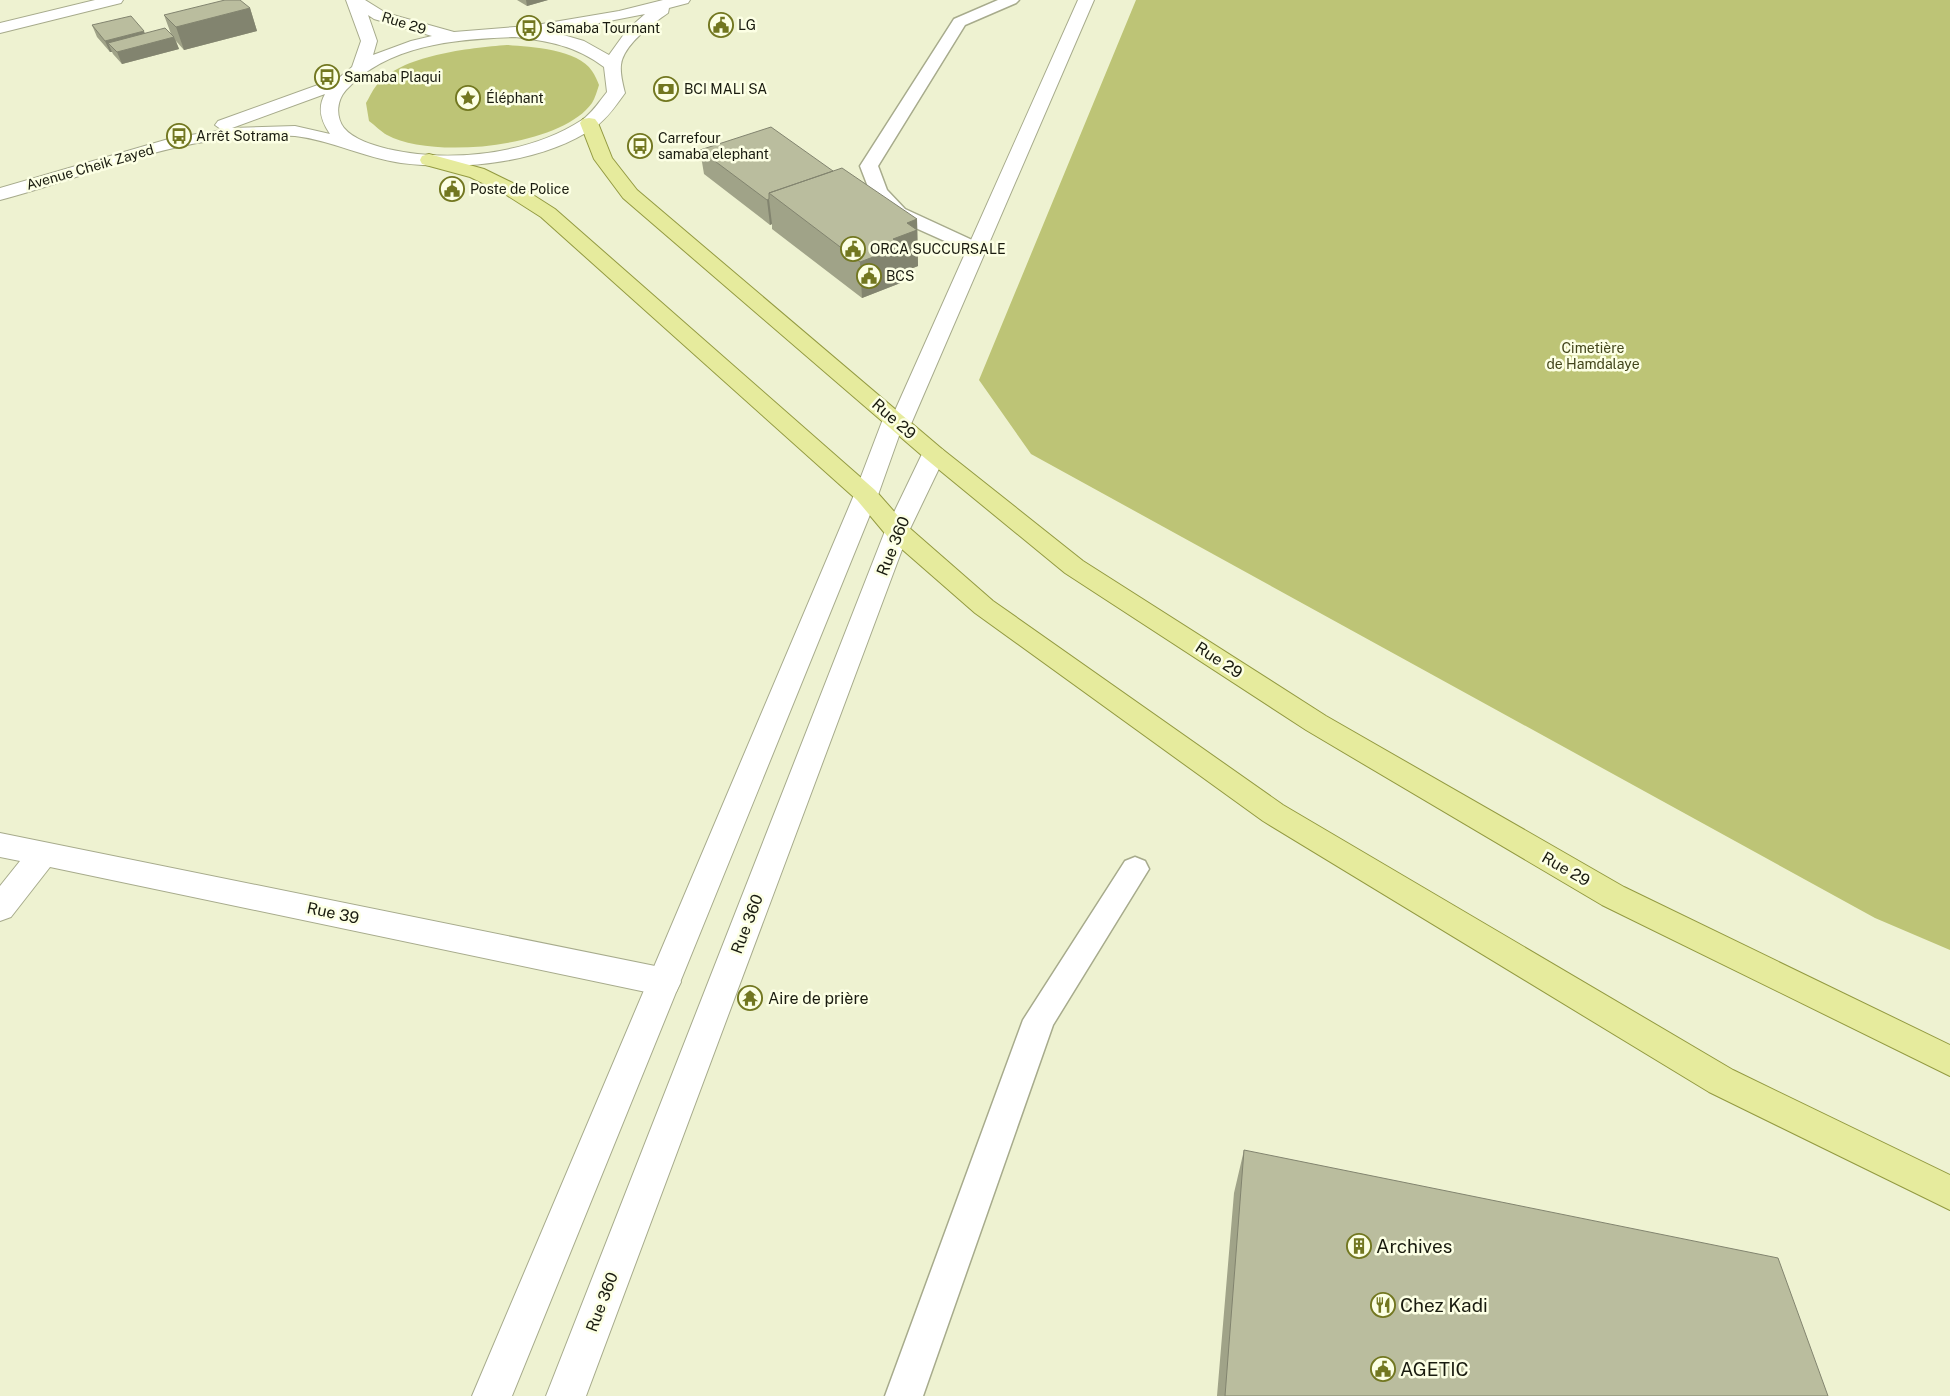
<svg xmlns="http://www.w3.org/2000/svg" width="1950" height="1396" font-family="'Public Sans',sans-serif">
	<rect width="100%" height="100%" fill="#eef2d1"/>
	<path fill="#bdc476" d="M1136,0h814v950l-75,-32 -844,-464 -52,-74z
		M507,45c23,2 71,4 85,26 3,4 5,9 7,14 -2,6 -4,13 -7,18 -31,44 -160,57 -205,32 -6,-3 -12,-10 -18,-14l-3,-18c3,-5 6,-12 10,-17 24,-31 94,-38 131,-41z"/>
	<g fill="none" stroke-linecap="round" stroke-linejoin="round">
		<defs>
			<path id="lane" d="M998,0h21l-3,3 -51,22 -87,141 9,24 18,19 78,36 3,4 -3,4 -7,2 -85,-38 -21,-25 -10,-26 94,-147z
				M1135,857l10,4 4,8 -96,156 -130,371h-38l138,-376 102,-159z"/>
			<path id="street" d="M95,0h28l-2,3 -121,30v-10z
				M1078,0h16l-183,424 -3,5 -8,2 -8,-2 -3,-5z
				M0,833l665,135 11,4 5,10 -5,10 -11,4 -615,-129 -39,50 -11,4v-35l20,-25 -20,-4z"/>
			<path id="secondary" d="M346,0h19l21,13 68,19 61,-5 19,2 2,-3 6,-2 77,-13 44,-11h27l-2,3 -19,5 -1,5c-16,11 -45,32 -47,52 -1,9 2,20 4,28 -8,11 -18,26 -30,34 -52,36 -133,44 -194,36 -36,-5 -70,-23 -106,-27 -18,-1 -39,1 -57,2 -80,5 -160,42 -238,62v-12l172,-50 50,-8 -7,-5 3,-4 122,-44 12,-10 9,-26zM645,14l-18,16 -18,25 -25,-14 -31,-9zM368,15l6,4 58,17 -21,5 -38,14 4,-14zM515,37c34,4 61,9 89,30l3,25c-8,10 -15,21 -25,28 -54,35 -133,43 -194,29 -15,-4 -34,-9 -44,-21 -9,-12 -7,-28 2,-38 42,-46 111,-51 169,-53zM325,94c-8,14 -4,27 5,40l-35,-8 -63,2z
				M894,412l8,2 3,5 -27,76 -366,901h-40l382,-901 29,-76 3,-5z
				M934,447l8,2 4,5 -37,77 -323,865h-40l339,-865 37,-77 4,-5z"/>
			<path id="primary" d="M589,118l6,1 3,4 14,35 25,32 305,259 141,112 243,155 298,171 326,158v31l-348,-171 -296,-175 -241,-157 -139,-114 -303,-261 -29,-39 -14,-36 3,-4z
				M429,154l55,15 35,17 36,23 320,281 31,35 87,76 290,204 450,265 217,105v35l-241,-118 -446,-271 -288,-208 -87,-76 -31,-37 -316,-283 -36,-23 -35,-17 -48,-13 -2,-4 2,-4z"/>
		</defs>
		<use href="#lane" stroke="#a7ab8c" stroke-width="3"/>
		<use href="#street" stroke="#a7ab8c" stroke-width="2"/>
		<use href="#secondary" stroke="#a7ab8c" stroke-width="2"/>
		<use href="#primary" stroke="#939a41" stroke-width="2"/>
		<use href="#lane" fill="#fff" fill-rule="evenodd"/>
		<use href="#street" fill="#fff" fill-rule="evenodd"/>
		<use href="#secondary" fill="#fff" fill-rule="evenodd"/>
		<use href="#primary" fill="#e6eb9d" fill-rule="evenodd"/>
	</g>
	<path fill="#a0a388" d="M517,0h31l-21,6z
		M250,8l7,23 -73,19 -8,-9 3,8 -57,15 -9,-10 -1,-2h-2l-13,-15 -5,-12 53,8 26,1 -7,-19z
		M700,150l133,21 84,48 1,47 -15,6v10l-41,16 -90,-69v-5l-2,1 -66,-51z
		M1244,1150l584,246h-611l17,-203z"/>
	<path fill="#82846f" d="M526,0h22l-21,6z
		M250,8l7,23 -73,19 -8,-23z
		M144,31l4,12h-40l4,9h-2l-5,-11z
		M174,37l5,12 -57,15 -5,-12z
		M769,199l3,25 -2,1 -3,-25z
		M917,219l1,47 -15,6v10l-41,16 -2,-36 33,-23 14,-16z"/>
	<path fill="#babd9e" stroke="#82846f" d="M225,0h15l10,8 -74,19 -12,-12z
		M131,16l13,15 -39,10 -13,-16z
		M165,28l9,9 -57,15 -9,-9z
		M771,127l62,44 -64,22v6l-2,1 -67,-50z
		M842,168l75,51 -10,4 10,7 -24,9 9,7 -42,16 -91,-69z
		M1244,1150l534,108 50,138h-603z"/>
	<defs>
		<symbol id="civic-ring" viewBox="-11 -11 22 22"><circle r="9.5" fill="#fcffe4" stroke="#727720" stroke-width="1.5"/><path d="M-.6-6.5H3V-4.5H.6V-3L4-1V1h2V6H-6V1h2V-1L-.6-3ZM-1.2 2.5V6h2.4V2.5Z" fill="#727720"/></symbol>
		<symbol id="bus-ring" viewBox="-11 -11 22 22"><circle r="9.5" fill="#fcffe4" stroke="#727720" stroke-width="1.5"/><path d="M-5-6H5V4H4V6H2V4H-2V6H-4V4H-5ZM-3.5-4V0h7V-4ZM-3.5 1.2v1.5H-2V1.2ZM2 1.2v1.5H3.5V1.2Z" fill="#727720"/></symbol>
		<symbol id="bank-ring" viewBox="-11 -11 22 22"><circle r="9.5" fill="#fcffe4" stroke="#727720" stroke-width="1.5"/><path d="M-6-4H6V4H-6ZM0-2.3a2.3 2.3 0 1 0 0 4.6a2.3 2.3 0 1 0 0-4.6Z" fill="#727720"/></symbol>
		<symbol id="sight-ring" viewBox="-11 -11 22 22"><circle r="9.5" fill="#fcffe4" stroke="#727720" stroke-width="1.5"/><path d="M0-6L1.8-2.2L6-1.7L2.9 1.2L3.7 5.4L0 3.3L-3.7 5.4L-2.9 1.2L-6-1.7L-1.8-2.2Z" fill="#727720"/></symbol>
		<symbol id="temple-ring" viewBox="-11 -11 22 22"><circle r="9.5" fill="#fcffe4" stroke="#727720" stroke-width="1.5"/><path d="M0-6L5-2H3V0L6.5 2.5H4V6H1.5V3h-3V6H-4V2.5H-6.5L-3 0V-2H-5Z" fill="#727720"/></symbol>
		<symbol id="building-ring" viewBox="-11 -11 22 22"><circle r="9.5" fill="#fcffe4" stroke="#727720" stroke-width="1.5"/><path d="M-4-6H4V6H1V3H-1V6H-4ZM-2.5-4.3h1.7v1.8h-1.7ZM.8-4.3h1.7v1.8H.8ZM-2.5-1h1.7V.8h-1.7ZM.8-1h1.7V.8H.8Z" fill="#727720"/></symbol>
		<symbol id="restaurant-ring" viewBox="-11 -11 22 22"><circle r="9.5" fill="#fcffe4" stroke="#727720" stroke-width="1.5"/><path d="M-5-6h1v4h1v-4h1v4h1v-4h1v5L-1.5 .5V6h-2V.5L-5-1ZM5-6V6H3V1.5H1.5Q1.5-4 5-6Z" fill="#727720"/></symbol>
	</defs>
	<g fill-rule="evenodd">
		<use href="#civic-ring" x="707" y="11" width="28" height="28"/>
		<use href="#bus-ring" x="515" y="14" width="28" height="28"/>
		<use href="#bus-ring" x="313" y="63" width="28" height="28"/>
		<use href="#bank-ring" x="652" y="75" width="28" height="28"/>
		<use href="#sight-ring" x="454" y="84" width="28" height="28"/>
		<use href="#bus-ring" x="165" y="122" width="28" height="28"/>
		<use href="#bus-ring" x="626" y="132" width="28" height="28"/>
		<use href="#civic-ring" x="438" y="175" width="28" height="28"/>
		<use href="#civic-ring" x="839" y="235" width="28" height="28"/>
		<use href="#civic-ring" x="855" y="262" width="28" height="28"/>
		<use href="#temple-ring" x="736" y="984" width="28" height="28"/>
		<use href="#building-ring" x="1345" y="1232" width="28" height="28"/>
		<use href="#restaurant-ring" x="1369" y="1291" width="28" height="28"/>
		<use href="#civic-ring" x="1369" y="1355" width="28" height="28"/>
	</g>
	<g text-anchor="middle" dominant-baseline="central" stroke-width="5" stroke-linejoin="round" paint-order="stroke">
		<g font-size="14" fill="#191b0f" stroke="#fcffe4">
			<text transform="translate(404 23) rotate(17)">Rue 29</text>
			<text transform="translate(90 167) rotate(-16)">Avenue Cheik Zayed</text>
		</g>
		<g font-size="14" fill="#191b0f" stroke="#fcffe4" text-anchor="start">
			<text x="738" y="25">LG</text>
			<text x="546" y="28">Samaba Tournant</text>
			<text x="344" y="77">Samaba Plaqui</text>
			<text x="684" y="89">BCI MALI SA</text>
			<text x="486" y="98">Éléphant</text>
			<text x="196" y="136">Arrêt Sotrama</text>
			<text x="658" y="138">Carrefour<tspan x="658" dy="16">samaba elephant</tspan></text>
			<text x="470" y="189">Poste de Police</text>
			<text x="870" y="249">ORCA SUCCURSALE</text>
			<text x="886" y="276">BCS</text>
		</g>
		<g font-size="14" fill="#42451b" stroke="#fcffe4">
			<text x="1593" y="348">Cimetière<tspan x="1593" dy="16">de Hamdalaye</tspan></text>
		</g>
		<g font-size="16" fill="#191b0f" stroke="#fcffe4">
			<text transform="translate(894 419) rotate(41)">Rue 29</text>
			<text transform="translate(893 546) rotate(-68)">Rue 360</text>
			<text transform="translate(1219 660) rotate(33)">Rue 29</text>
			<text transform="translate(1566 869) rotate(30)">Rue 29</text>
			<text transform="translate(333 913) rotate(12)">Rue 39</text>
			<text transform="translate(747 924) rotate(-69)">Rue 360</text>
			<text transform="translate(602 1302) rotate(-69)">Rue 360</text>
		</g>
		<g font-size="16" fill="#191b0f" stroke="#fcffe4" text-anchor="start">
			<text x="768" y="998">Aire de prière</text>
		</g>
		<g font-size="19" fill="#191b0f" stroke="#fcffe4" text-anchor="start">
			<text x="1376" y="1246">Archives</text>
			<text x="1400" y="1305">Chez Kadi</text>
			<text x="1400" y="1369">AGETIC</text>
		</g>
	</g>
</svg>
